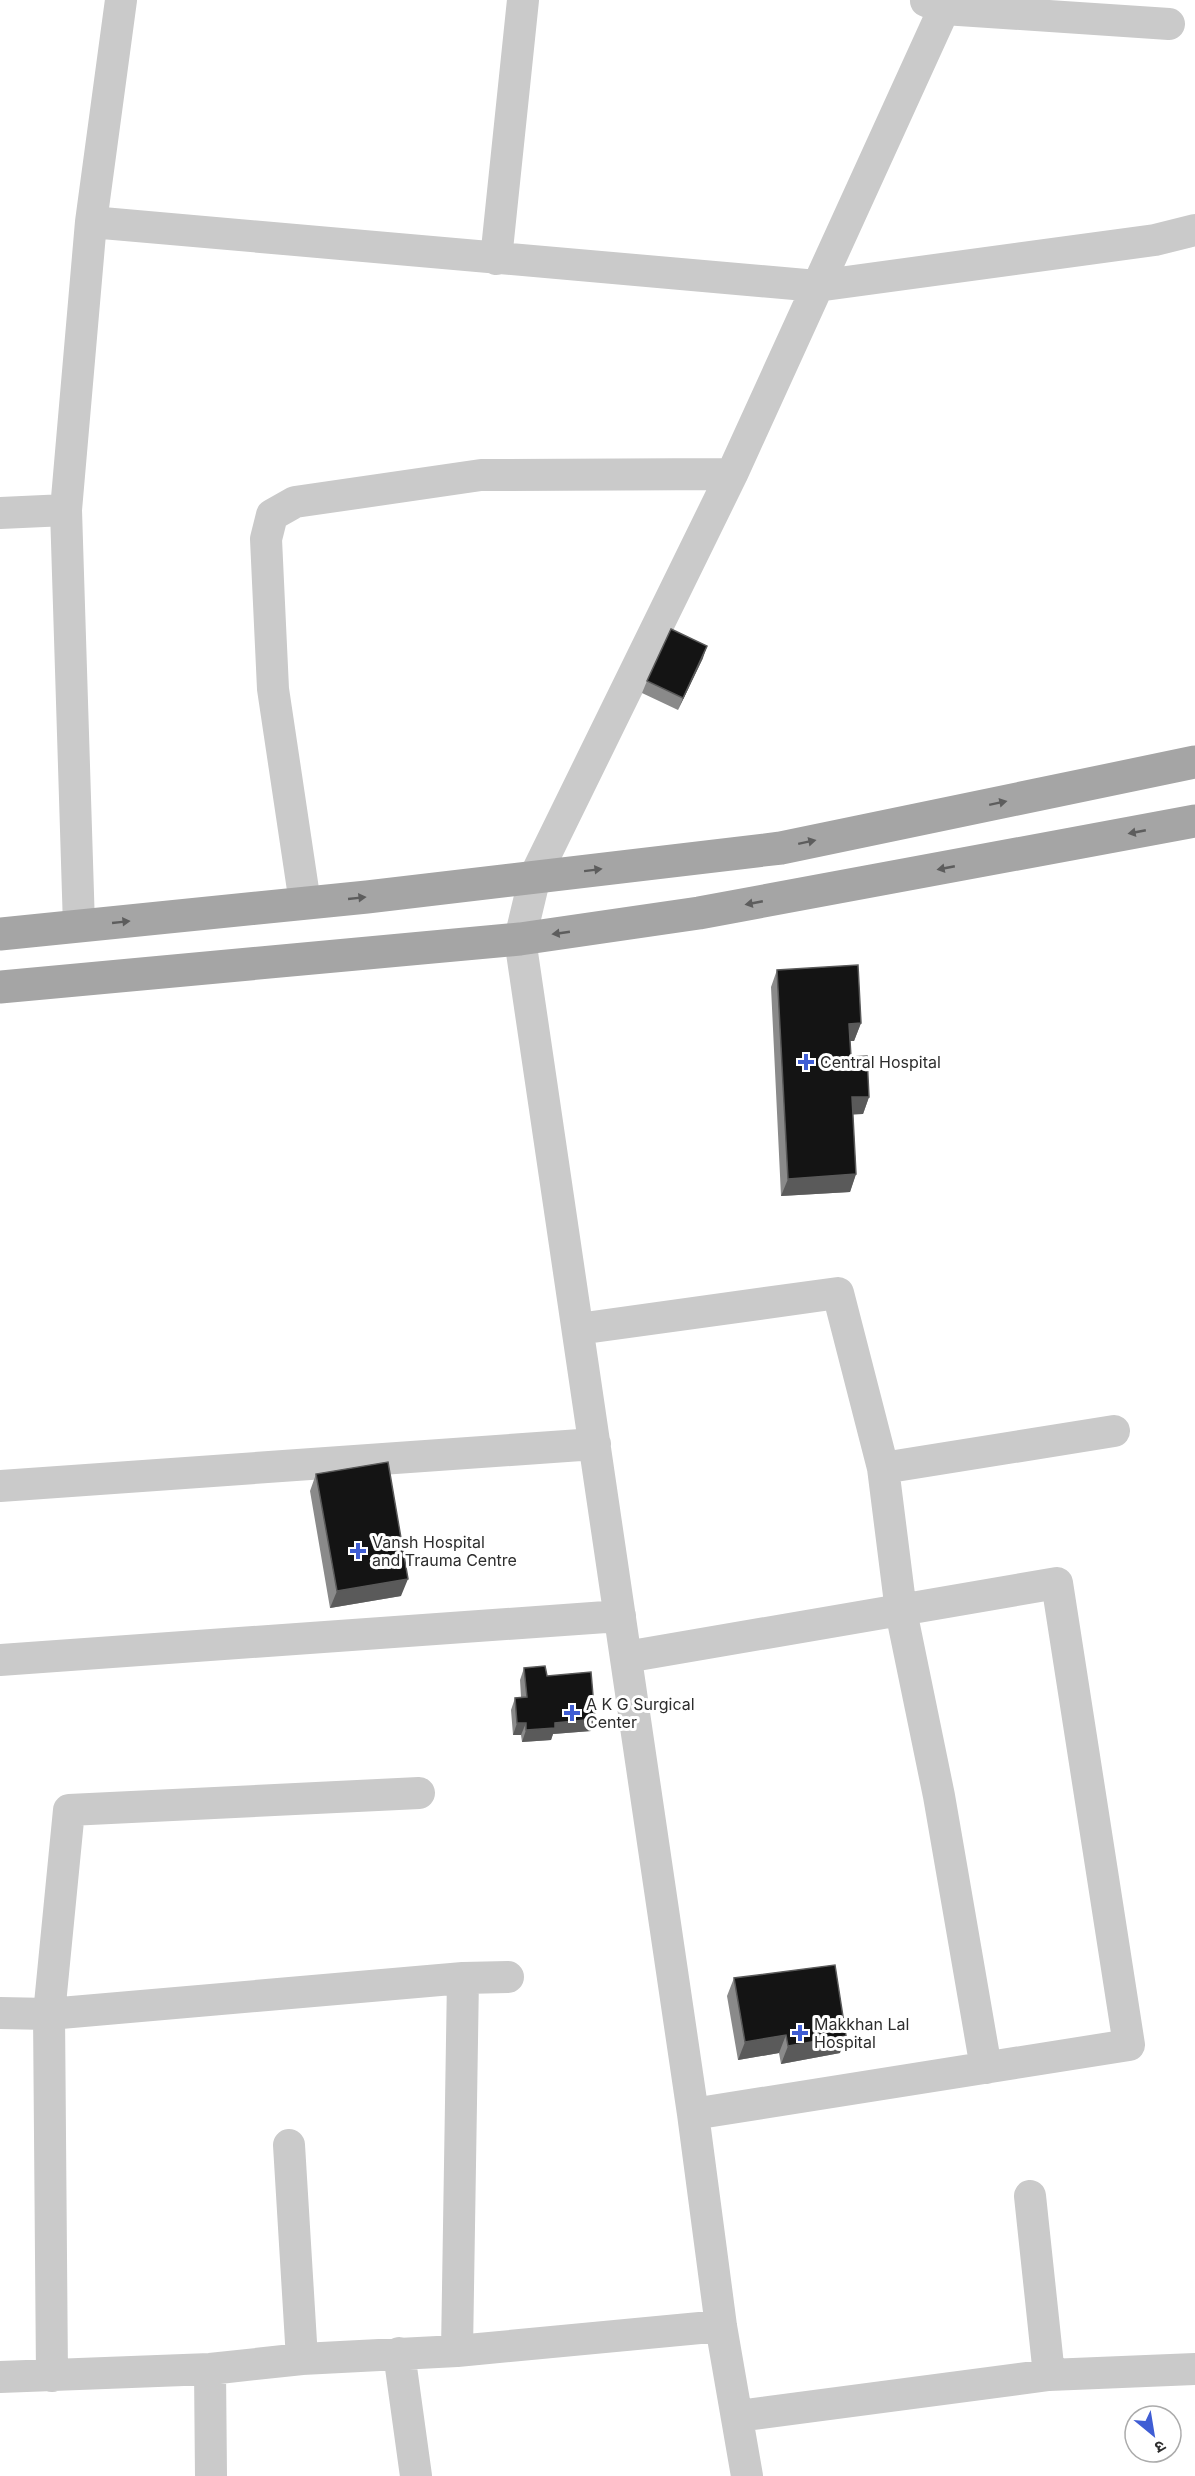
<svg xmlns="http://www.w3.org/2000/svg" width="1195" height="2476" font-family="Inter,'Noto Sans Devanagari',sans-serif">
	<rect width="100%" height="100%" fill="#fff"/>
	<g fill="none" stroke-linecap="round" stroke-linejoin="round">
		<path stroke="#cacaca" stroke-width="32" d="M926,1l18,8 225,15
			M91,222l726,64 338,-46 40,-10
			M496,259l27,-259
			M0,513l66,-3
			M305,903l-32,-214 -7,-150 6,-24 23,-13 186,-27 251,-1
			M79,926l-13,-416 25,-288 30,-222
			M578,1329l260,-36 45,175 231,-37
			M883,1468l18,143 38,185 47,272
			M0,1486l595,-42
			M626,1657l431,-74 72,462 -436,69
			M0,1660l620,-44
			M0,2013l49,1 414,-36 45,-1
			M289,2145l13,214
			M1030,2196l19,179
			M457,2351l6,-373
			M399,2353l17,123
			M210,2369l1,107
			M52,2376l-3,-362 20,-204 350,-17
			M0,2377l210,-8 92,-10 155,-8 264,-25
			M738,2416l311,-41 146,-6
			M747,2476l-26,-150 -28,-212 -173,-1175 15,-63 197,-402 216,-474"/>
		<path stroke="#a5a5a5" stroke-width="33" d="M0,934l367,-37 414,-49 414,-86
			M0,987l520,-48 179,-26 496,-92"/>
	</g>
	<path fill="#8a8a8a" d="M703,658l-25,52 -36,-17 5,-12z
		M777,970l84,53 -7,18h-4l1,16 18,40 -6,17h-10l3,60 -6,18 -69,4 -10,-209z
		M316,1474l85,122 -71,12 -20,-117z
		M524,1668l23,8 44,55 -38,3 -2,6 -29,2 -1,-7h-8l-2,-25 4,-12 6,-1 -1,-17z
		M734,1978l106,75 -59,11 -2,-11 -41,7 -11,-64z"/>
	<path fill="#5a5a5a" d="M707,646l-4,12 -25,52 5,-12z
		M861,1023l-7,18h-11l6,-17z
		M852,1097h17l-6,17 -17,1z
		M856,1174l-6,18 -69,4 7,-17z
		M408,1579l-7,17 -71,12 7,-17z
		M595,1719l-4,12 -38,3 -2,6 -29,2 4,-12 29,-7z
		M517,1723h9l-5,12h-8z
		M786,2035l-7,18 -41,7 7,-18z
		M846,2036l-6,17 -59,11 7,-18z"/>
	<path fill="#141414" stroke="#5a5a5a" stroke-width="1.5" d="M671,629l36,17 -24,52 -36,-17z
		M858,965l3,58 -12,1 2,33 16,-1 2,41h-17l4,77 -68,5 -11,-209z
		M388,1462l20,117 -71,12 -21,-117z
		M545,1666l2,10 44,-4 4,47 -40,4v5l-29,2v-7h-9l-2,-25 12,-1 -3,-29z
		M835,1965l11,71 -58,10 -2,-11 -41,7 -11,-64z"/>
	<defs><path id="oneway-solid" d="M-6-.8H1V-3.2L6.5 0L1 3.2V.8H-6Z" transform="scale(1.5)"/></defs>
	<g fill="#5d5d5d">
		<use href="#oneway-solid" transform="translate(998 803) rotate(-12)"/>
		<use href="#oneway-solid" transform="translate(1137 832) rotate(169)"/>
		<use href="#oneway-solid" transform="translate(807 842) rotate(-12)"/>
		<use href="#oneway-solid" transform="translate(946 868) rotate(169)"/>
		<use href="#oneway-solid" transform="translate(593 870) rotate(-7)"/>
		<use href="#oneway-solid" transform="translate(357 898) rotate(-6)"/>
		<use href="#oneway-solid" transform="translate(754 903) rotate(169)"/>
		<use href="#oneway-solid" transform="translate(121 922) rotate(-6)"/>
		<use href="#oneway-solid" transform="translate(561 933) rotate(172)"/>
	</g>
	<g fill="#3f5dd4" stroke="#fff" stroke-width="2">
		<path d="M803 1053h6v6h6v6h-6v6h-6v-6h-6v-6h6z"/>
		<path d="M355 1542h6v6h6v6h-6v6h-6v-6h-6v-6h6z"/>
		<path d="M569 1704h6v6h6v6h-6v6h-6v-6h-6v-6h6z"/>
		<path d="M797 2024h6v6h6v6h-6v6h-6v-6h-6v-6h6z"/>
	</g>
	<g text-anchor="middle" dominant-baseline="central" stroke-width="6" stroke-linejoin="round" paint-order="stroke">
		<g font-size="16" fill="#2d2d2d" stroke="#fff" text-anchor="start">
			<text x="820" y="1062">Central Hospital</text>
			<text x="372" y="1542">Vansh Hospital<tspan x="372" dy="18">and Trauma Centre</tspan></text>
			<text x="586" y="1704">A K G Surgical<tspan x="586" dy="18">Center</tspan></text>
			<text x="814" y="2024">Makkhan Lal<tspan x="814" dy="18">Hospital</tspan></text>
		</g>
	</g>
	<g transform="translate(1153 2434) rotate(150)"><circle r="28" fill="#ffffff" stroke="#ababab" stroke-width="1.5"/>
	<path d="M0-4.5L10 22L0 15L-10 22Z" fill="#3f5dd4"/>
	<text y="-9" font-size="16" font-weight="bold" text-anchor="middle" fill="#2d2d2d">उ</text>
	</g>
</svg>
